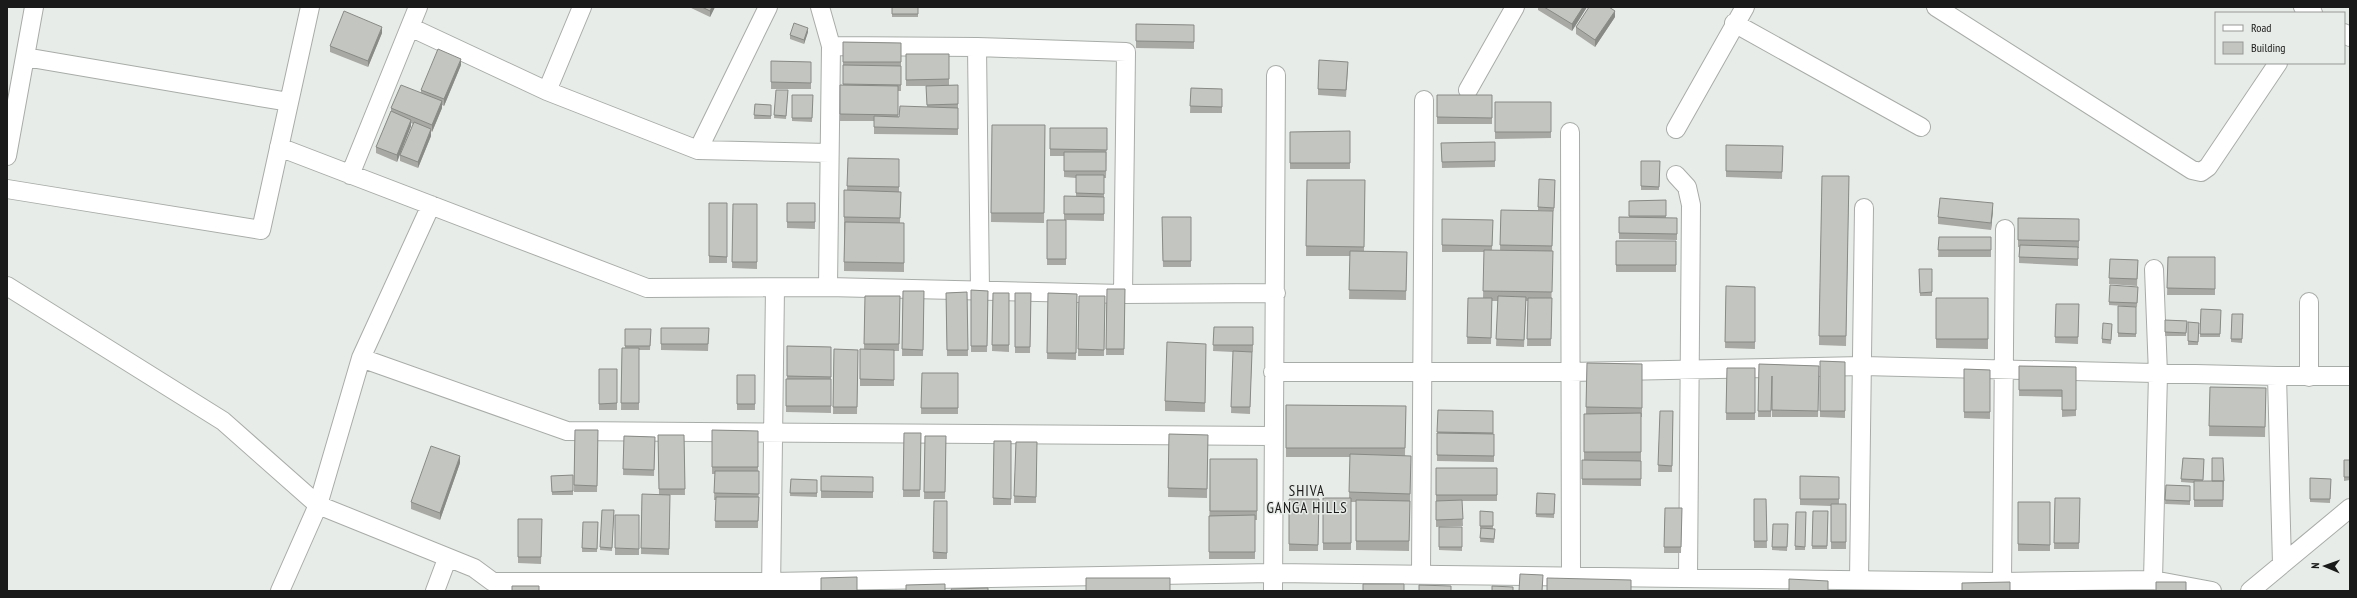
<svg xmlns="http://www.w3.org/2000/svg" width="2357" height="598" font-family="'PT Sans Narrow',sans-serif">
	<rect width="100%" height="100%" fill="#e8ece8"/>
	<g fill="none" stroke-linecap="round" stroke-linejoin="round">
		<defs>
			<path id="minor" d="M820,7l11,39 -3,241
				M1936,7l256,163 9,2 7,-5 70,-104
				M2303,7l10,6
				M1734,23l187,104
				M410,27l137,64 151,59 131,3
				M2344,33l6,4
				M831,46l146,1 149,5 -3,242
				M977,47l3,244
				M25,57l264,45
				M1468,90l47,-83
				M547,91l35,-84
				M1676,129l69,-122
				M1570,132l1,444
				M279,147l368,141 181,-1 295,7 153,-1
				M698,150l70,-143
				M7,156l27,-149
				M350,175l68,-168
				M1676,175l11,12 4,18 -3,373
				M7,189l254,41 49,-223
				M7,286l216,135 95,84 156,63 19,14h278l502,-9 729,9 151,-2 59,11
				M361,358l206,73 706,5
				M1273,372h297l293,-6 414,10h73
				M2277,376l5,188
				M2309,377v-75
				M1421,574l3,-474
				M1859,580l5,-372
				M2153,580l5,-206 -4,-105
				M2002,582l3,-353
				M280,591l38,-86 43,-147 70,-153
				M435,591l12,-32
				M771,591l4,-303
				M1273,591l3,-516
				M2250,591l100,-83"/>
		</defs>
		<use href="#minor" stroke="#a8aca8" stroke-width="20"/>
		<use href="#minor" stroke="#fff" stroke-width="18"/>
	</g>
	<path fill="#a8a9a5" d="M689,7h26l-5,10z
		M892,7h26v10h-26z
		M1538,7h49l-15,24 -34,-21z
		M1615,17l-20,30 -19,-13v-7z
		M1136,24l58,1v24l-58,-1z
		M808,32l-4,12 -14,-5v-4z
		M382,33l-14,34 -38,-15v-6z
		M843,42l58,1v48h-3v26l29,-10 -1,-21h-20v-32h43v31h9v50l-84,-1v-13h-34v-36h3z
		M771,61l40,1v27h-40z
		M461,65l-17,41 -2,-1v3l-10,24 -1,-1v5l-13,32 -18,-7v-6l13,-31 -2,-1v3l-14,36 -21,-9v-6l15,-36v-3l30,-15v-3z
		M1348,68l-2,29 -28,-2v-6z
		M1191,88l31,1v24h-32z
		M776,90h12l-2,29 -12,-1z
		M792,95h21l-1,27 -20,-1z
		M1437,95h55v29h-55z
		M1495,102l56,30v6l-56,1z
		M755,104l16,1v14h-17z
		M992,125h53l-1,98 -53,-1z
		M1050,128h57l-1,50h-2v43l-38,-1v45h-19v-45h17v-24l12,1v-19l-12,-1v-21h-14z
		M1350,131v38h-60v-37z
		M1495,142v25l-53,1 -1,-25z
		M1726,145l57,1 -1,33 -56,-2z
		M848,158l51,1v33h2l-1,31h4v49l-60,-1v-81h3z
		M1641,161h19l-1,29h-18z
		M1822,176h27l-3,170 -27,-1z
		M1539,179l16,1 -1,31 -16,-1z
		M1307,180h58l-1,71 43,1 -1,48 -57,-1 1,-43h-44z
		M1666,200v18h11v22l-58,-1v-22h10v-16z
		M709,203h18v60h-18z
		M787,203h28v26l-28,-1z
		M733,204h24v65l-25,-1z
		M1501,210l52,1 -1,40 -1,95h-24l1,-45h-2l-2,46 -28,-1 2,-45h-6l-1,43h-24l1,-46h15l1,-46h-42v-33l51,1 -1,30 8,1z
		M1993,210l-2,20 -53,-6v-7z
		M1162,217h29v50h-28z
		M2018,218l61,1v29h-1v18l-59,-3v-16h-1z
		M1939,237h52v20h-53z
		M1616,241h60v31h-60z
		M2168,257h47v38h-48z
		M2110,259l28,1 -1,26 -28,-2z
		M1919,269h13v27h-12z
		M1726,286l29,1v62l-30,-1z
		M2138,287l-1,20 -28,-2v-3z
		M1107,289h18l-1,66h-18z
		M971,290l17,1 -1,61h-16z
		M903,291h21l-1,65h-21z
		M967,292l1,64h-21l-1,-63z
		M993,293h16v59l-17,-1z
		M1015,293h16l-1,60h-15z
		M1048,293l29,1 -1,66 -29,-1z
		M865,296h35l-1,55h-5v35h-34v-37h4z
		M1079,296h26l-1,60h-26z
		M1936,298h52v51l-52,-1z
		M2056,304h23l-1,40 -23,-1z
		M2118,306l18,1v30h-18z
		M2201,309l20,1 -1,27h-20z
		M2232,314h11l-1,29 -11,-1z
		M2165,320l22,1 -1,15h-21z
		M2188,322l11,1 -1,22h-10z
		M2112,324l-1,20 -9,-1v-4z
		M1214,327h39v25h-1l-2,62 -19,-1 2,-61 -20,-1z
		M709,328l-1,23 -47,-1v-6z
		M625,329h26l-1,21h-11v60h-18l1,-62h3z
		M1206,344l-1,68 -40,-1v-10z
		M787,346l44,1v66l-45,-1v-33h1z
		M834,349l24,1 -1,64h-24z
		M1820,361l25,1v56l-25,-1z
		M1587,363l55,1v53h-1v69l-59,-1v-25h2v-46h2z
		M1759,364l60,2 -1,51h-46v-34l-1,34h-13z
		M2019,366l57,1v49l-14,1v-20l-43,-1z
		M1727,368h28v52h-29z
		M599,369h18v41h-18z
		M1964,369l26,1v49l-26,-1z
		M922,373h36v41h-37z
		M737,375h18v35h-18z
		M2210,387l56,1 -1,49 -56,-1z
		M1286,405l120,1 -1,49 6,10 -1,39 -1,47 -53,-1v-48h-5v48h-28v-52h26l1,-41h-64z
		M1438,410l55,1v23h1v28l-57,-1z
		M1660,411h13l-1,61h-14z
		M575,430h23l-1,62h-23z
		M712,430l46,1v40h1l-1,57h-43l1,-28h-2l1,-26h-3z
		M904,433h17l-1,64h-17z
		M1169,434l39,1 -1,63 -39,-1z
		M658,435h26l1,60h-15l-1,60 -28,-1 1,-60 17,1z
		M624,436l31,1 -1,39 -31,-1z
		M925,436h21l-1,63h-21z
		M994,441h17v64h-18z
		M1016,442h21l-1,61h-22z
		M2183,458l21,1 -1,22h21l-1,26h-29v-24l-13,-1z
		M1210,459h47v61h-2v39h-46z
		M2344,460h6v20l-6,1z
		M460,463l-20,57 -29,-11v-7z
		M1436,468h61v33h-35l1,25 -27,1z
		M573,475v20h-21l-1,-19z
		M821,476l52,1v21h-52z
		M1800,476l39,1v27h7v45h-15v-43l-31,-1z
		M2310,478l21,1 -1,24 -20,-1z
		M791,479l26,1v17l-27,-1z
		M2166,485l24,1v19l-25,-1z
		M1537,493l18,1 -1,24 -18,-1z
		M2055,498h25l-1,51h-25z
		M1289,499h30l-1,52h-29z
		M1754,499h12l1,49h-13z
		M934,501h13v58h-14z
		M2018,502h32v49h-32z
		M1665,508h17l-1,45h-17z
		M602,510h12l-2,41 -12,-1z
		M1480,511l13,1v17h2l-1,14 -14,-1 1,-13h-1z
		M1813,511h15l-1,38h-15z
		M1796,512h10l-1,38h-10z
		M615,515h24v40h-24z
		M518,519h24l-1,45 -23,-1z
		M583,522h15l-1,30h-15z
		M1773,524h15l-1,27 -15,-1z
		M1439,527h23v24l-23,-1z"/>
	<path fill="#888a86" d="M712,7h3l-5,10v-6z
		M1583,7h4l-15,24v-7z
		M1615,11v6l-20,30v-7z
		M382,27v6l-14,34v-6z
		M808,28v4l-4,12v-4z
		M461,59v6l-17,41v-7z
		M442,101v7l-10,24v-7z
		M411,120v6l-14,36v-7z
		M431,129v7l-13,32v-6z
		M1993,203v7l-2,20v-7z
		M460,456v7l-20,57v-7z"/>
	<path fill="#c3c5c0" stroke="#888a86" d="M702,7h10l-2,4z
		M892,7h26v7h-26z
		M1544,7h39l-11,17z
		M1589,7h20l6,4 -20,29 -19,-13z
		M344,11l38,16 -14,34 -38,-15z
		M794,23l14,5 -4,12 -14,-5z
		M1136,24l58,1v17l-58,-1z
		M843,42l58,1v19h-58z
		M438,49l23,10 -17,40 -23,-9z
		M906,54h43v25l-43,1z
		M1319,60l29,2 -2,28 -28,-1z
		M771,61l40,1v21l-40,-1z
		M843,65l58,1v19l-58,-1z
		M401,85l41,16 -10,24 -41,-17z
		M840,85l58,1v29l-58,-1z
		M958,85v19l-31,1 -1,-19z
		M1191,88l31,1v18l-32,-1z
		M776,90h12l-2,26 -12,-1z
		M792,95h21l-1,23h-20z
		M1437,95h55v23l-55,-1z
		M1495,102h56v30h-56z
		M755,104l16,1v11l-17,-1z
		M900,106l58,2v21l-84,-2v-11l25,1z
		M391,111l20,9 -14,35 -21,-8z
		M414,122l17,7 -13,33 -18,-7z
		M992,125h53l-1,88h-53z
		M1050,128h57v22l-57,-1z
		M1350,131v32h-60v-31z
		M1495,142v19l-53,1 -1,-19z
		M1726,145l57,1 -1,26 -56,-1z
		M1064,152h42v19h-42z
		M848,158l51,1v28l-52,-1z
		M1641,161h19l-1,26 -18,-1z
		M1076,175h28v19l-28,-1z
		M1822,176h27l-3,160h-27z
		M1539,179l16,1 -1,28 -16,-1z
		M1307,180h58l-1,67 -58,-1z
		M844,190l57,2 -1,26 -56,-1z
		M1064,196l40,1v17h-40z
		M1940,198l53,5 -2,20 -53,-6z
		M1666,200v16h-37v-15z
		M709,203h18v54l-18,-1z
		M787,203h28v19h-28z
		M733,204h24v58h-25z
		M1501,210l52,1 -1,35 -52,-1z
		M1162,217h29v44h-28z
		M1619,217l58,1v16l-58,-1z
		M2018,218l61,1v22l-61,-1z
		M1442,219l51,1 -1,26 -50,-1z
		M1047,220h19v39h-19z
		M845,222l59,1v40l-60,-1z
		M1939,237h52v13h-53z
		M1616,241h60v24h-60z
		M2020,245l58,2v12l-59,-2z
		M1484,250l69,1 -1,41 -69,-1z
		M1350,251l57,1 -1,39 -57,-1z
		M2168,257h47v32l-48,-1z
		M2110,259l28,1 -1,19 -28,-1z
		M1919,269h13v23l-12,1z
		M2110,285l28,2 -1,16 -28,-1z
		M1726,286l29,1v55h-30z
		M1107,289h18l-1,60h-18z
		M971,290l17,1 -1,55h-16z
		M903,291h21l-1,59 -21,-1z
		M967,292l1,58h-21l-1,-57z
		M993,293h16v52h-17z
		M1015,293h16l-1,54h-15z
		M1048,293l29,1 -1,59h-29z
		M865,296h35l-1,48h-35z
		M1079,296h26l-1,54 -26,-1z
		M1498,296l28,1 -2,43 -28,-1z
		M1468,298h24l-1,40 -24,-1z
		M1528,298h24l-1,41h-24z
		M1936,298h52v41h-52z
		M2056,304h23l-1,33h-23z
		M2118,306l18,1v27l-18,-1z
		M2201,309l20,1 -1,24h-20z
		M2232,314h11l-1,25h-11z
		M2165,320l22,1 -1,12 -21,-1z
		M2188,322l11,1 -1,19 -10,-1z
		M2103,323l9,1 -1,16 -9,-1z
		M1214,327h39v18h-40z
		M661,328h48l-1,16h-47z
		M625,329h26l-1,17h-25z
		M1167,342l39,2 -1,59 -40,-2z
		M787,346l44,1v30l-44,-1z
		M622,348h17v55h-18z
		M834,349l24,1 -1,57h-24z
		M860,349l34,1v30l-34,-1z
		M1233,351l19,1 -2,55h-19z
		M1820,361l25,1v49h-25z
		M1587,363l55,1v44l-56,-1z
		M1759,364l60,2 -1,45 -46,-1v-34l-1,35h-13z
		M2019,366l57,1v43h-14v-20h-43z
		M1727,368h28v45h-29z
		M599,369h18v34l-18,1z
		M1964,369l26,1v42h-26z
		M922,373h36v35h-37z
		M737,375h18v29h-18z
		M786,379h45v27h-45z
		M2210,387l56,1 -1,39 -56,-1z
		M1286,405l120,1 -1,42h-119z
		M1438,410l55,1v22l-56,-1z
		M1660,411h13l-1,55 -14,-1z
		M1641,413v39h-57v-38z
		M575,430h23l-1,56 -23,-1z
		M712,430l46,1v36h-46z
		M904,433h17l-1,57h-17z
		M1437,433l57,1v22l-57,-1z
		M1169,434l39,1 -1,54 -39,-1z
		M658,435h26l1,54h-26z
		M624,436l31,1 -1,33 -31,-1z
		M925,436h21l-1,56h-21z
		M994,441h17v58l-18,-1z
		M1016,442h21l-1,55 -22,-1z
		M431,446l29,10 -20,57 -29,-11z
		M1350,454l61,2 -1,38 -61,-2z
		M2183,458l21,1 -1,21 -22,-1z
		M2212,458h11l1,23h-12z
		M1210,459h47v52h-47z
		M1582,460l59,1v18h-59z
		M2344,460h6v17h-6z
		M1436,468h61v27h-61z
		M715,471h44v23l-45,-1z
		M573,475v16l-21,1 -1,-16z
		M821,476l52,1v15l-52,-1z
		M1800,476l39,1v22h-39z
		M2310,478l21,1 -1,20h-20z
		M791,479l26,1v13h-27z
		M2194,481h29v19h-29z
		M2166,485l24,1v15l-25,-1z
		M1537,493l18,1 -1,20h-18z
		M642,494l28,1 -1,54 -28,-1z
		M716,497h43l-1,24h-43z
		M1323,498h28v45h-28z
		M2055,498h25l-1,45h-25z
		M1289,499h30l-1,46 -29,-1z
		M1754,499h12l1,42h-13z
		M1356,500l54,1 -1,40h-53z
		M1462,500l1,19 -27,1v-19z
		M934,501h13v52l-14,-1z
		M2018,502h32v43l-32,-1z
		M1831,504h15v38h-15z
		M1665,508h17l-1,39h-17z
		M602,510h12l-2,38 -12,-1z
		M1480,511l13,1v14h-13z
		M1813,511h15l-1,35h-15z
		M1796,512h10l-1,35 -10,-1z
		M615,515h24v34l-24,-1z
		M1255,515v37h-46v-36z
		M518,519h24l-1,38h-23z
		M583,522h15l-1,27 -15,-1z
		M1773,524h15l-1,23h-15z
		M1439,527h23v20h-23z
		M1481,528l14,1 -1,10 -14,-1z
		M1520,574l23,1 -1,16h-23z
		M857,577v14h-36v-13z
		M1086,578h84v13h-84z
		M1547,578l84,2v11h-84z
		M1789,579l39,2v10h-39z
		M2010,582v9h-48v-8z
		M2156,582h30v9h-30z
		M945,584v7h-39v-6z
		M1363,584h41v7h-41z
		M1419,585l32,1v5h-32z
		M512,586h27v5h-27z
		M1492,586l21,1v4h-21z
		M988,588v3h-36l-1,-2z"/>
	<g text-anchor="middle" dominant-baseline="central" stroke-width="3" stroke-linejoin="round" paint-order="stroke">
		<g font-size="15" letter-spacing="1" fill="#191a19" stroke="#e8ece8">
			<text x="1307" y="490">SHIVA<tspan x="1307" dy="17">GANGA HILLS</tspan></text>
		</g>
	</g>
	<rect width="2357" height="598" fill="none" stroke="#191a19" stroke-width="16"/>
	<rect x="2215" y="12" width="130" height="52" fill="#e8ece8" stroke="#959895"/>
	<rect x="2223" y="25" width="20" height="6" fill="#ffffff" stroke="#959895"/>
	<text x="2251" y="32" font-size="12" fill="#191a19">Road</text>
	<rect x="2223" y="42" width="20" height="12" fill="#c3c5c0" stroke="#959895"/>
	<text x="2251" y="52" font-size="12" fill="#191a19">Building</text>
	<g transform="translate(2325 566) rotate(272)" stroke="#e8ece8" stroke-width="3" paint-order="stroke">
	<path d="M0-3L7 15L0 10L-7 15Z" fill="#191a19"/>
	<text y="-6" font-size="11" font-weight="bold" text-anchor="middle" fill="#191a19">N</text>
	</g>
</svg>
